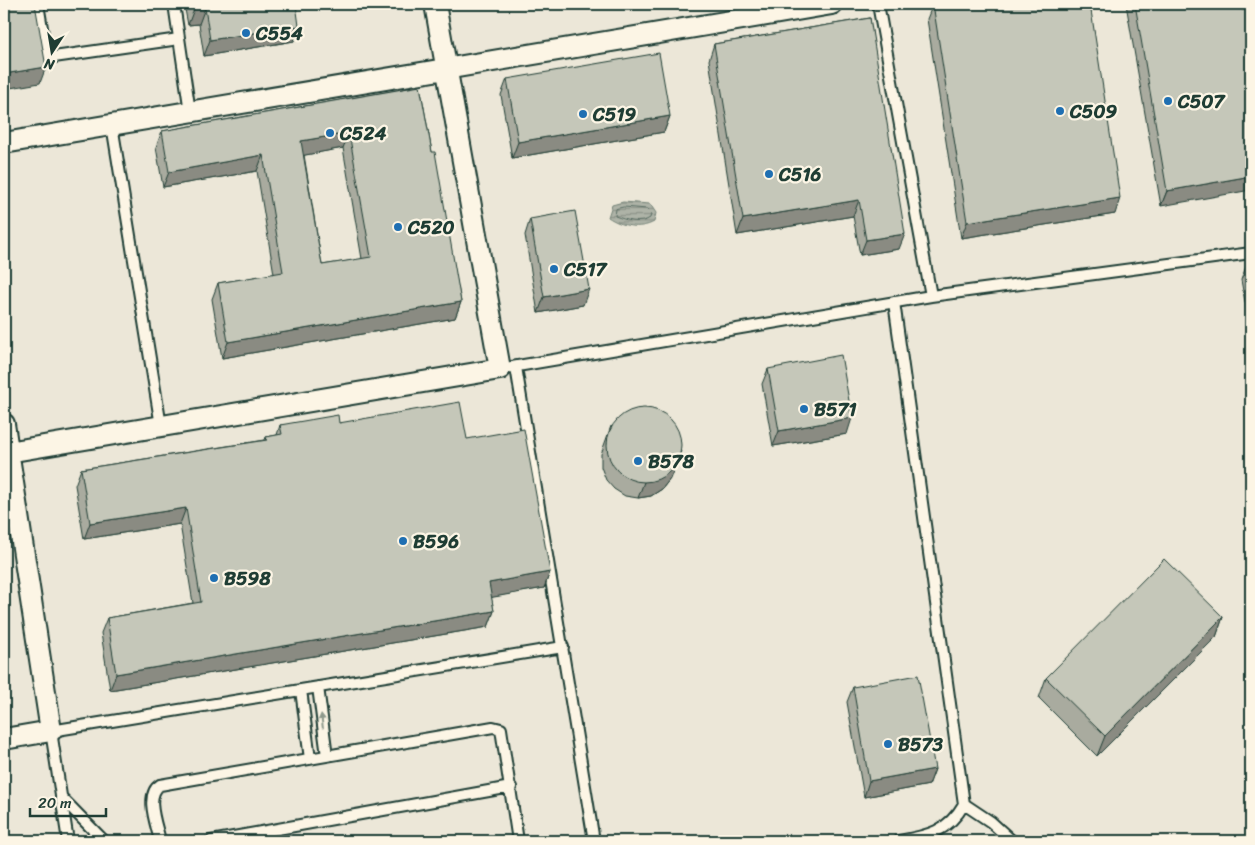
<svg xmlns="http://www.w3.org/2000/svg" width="1255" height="845" font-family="Sriracha,sans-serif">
	<defs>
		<pattern id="water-rules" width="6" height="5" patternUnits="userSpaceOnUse" patternTransform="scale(1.25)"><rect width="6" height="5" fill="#aeb3a7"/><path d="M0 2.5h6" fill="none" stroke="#8d9389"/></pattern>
	</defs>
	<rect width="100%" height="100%" fill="#fcf5e5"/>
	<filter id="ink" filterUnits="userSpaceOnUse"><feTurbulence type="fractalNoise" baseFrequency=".02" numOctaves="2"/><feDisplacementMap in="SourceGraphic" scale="10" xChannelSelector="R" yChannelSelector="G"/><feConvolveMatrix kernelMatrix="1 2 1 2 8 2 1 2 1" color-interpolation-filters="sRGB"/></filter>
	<g filter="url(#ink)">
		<path fill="#ece7d8" d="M4,4h1247v837h-1247z"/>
		<path fill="url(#water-rules)" stroke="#758479" d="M623,202l27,2 6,9 -2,9c-14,8 -33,4 -46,-5l4,-12z"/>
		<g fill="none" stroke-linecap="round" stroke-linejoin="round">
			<path stroke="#586c62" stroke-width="1" d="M624,207l23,2 4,5 -1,4c-10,7 -24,2 -35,-2l1,-7z"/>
			<defs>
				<path id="service" d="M38,4l9,54 132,-19
					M174,4l16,108
					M878,4l53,292
					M112,125l49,301
					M894,302l70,502c-16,28 -36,32 -65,37
					M516,367l78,474
					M500,369l431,-73 320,-43
					M318,687l9,69
					M301,690l9,69
					M61,797l43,44
					M964,804l27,18 21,19
					M68,841l-17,-110 512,-84
					M160,841c-3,-15 -16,-46 0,-56l333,-58 8,2 17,112
					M211,841l300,-54"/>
				<path id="minor" d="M4,143l828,-139
					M4,424l47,307 -47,8
					M8,452l492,-83 -65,-365"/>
			</defs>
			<use href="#service" stroke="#1f3d34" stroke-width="14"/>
			<use href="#minor" stroke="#1f3d34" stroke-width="24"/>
			<use href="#service" stroke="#fcf5e5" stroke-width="10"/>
			<use href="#minor" stroke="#fcf5e5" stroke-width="20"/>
		</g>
		<path fill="#a9ab9f" stroke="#1f3d34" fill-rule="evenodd" d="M184,4h112l-2,37 -90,15 -5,-32 -11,1z
			M933,4l182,210 -154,24 -34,-219z
			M1126,4h115l-80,202z
			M870,18l29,231 -39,6 -7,-39 -116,19 -28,-175 5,-16z
			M507,79l163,37 -6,16 -152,26 -11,-63z
			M420,86l12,66 29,150 -6,16 -233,40 -10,-59 6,-16 56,-9 -17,-103 -94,16 -7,-40 6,-16zM343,148l19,111 -40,6 -18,-110z
			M530,219l53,86 -45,8 -13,-78z
			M1251,263v54l-3,1 -7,-38 6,-16z
			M768,369l79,65 -74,12 -11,-62z
			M339,423l128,16 83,133 -6,16 -53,9 3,14 -6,16 -378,63 -9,-57 6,-15 86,-15 -13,-79 -96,15 -9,-54 6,-16 184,-29 1,-3 11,-2 3,-10z
			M611,426l59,53 -8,10 -11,7 -13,2 -13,-2 -11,-7 -8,-9 -5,-13v-13z
			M1223,617l-7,20 -119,119 -58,-58 7,-20z
			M853,687l82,82 -6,16 -65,12 -17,-95z"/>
		<path fill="#8a8b82" stroke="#1f3d34" d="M205,8l-6,16 -11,1 6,-16z
			M299,26l-5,15 -90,15 6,-16z
			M46,67l-6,16 -36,6v-15z
			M670,116l-6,16 -152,26 6,-16z
			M349,133l-6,15 -48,9 6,-16z
			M263,155l-6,16 -94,16 6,-15z
			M1251,176v14l-90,16 6,-15z
			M1120,198l-5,16 -154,24 6,-16z
			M859,200l-6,16 -116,19 6,-16z
			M905,234l-6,15 -39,6 6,-15z
			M589,289l-6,16 -45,8 6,-16z
			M461,302l-6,16 -233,40 6,-16z
			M1251,308v9l-3,1z
			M852,418l-5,16 -74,12 6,-15z
			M681,451l-11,28 -8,10 -11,7 -13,2 6,-16z
			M186,508l-6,16 -96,15 6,-16z
			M550,572l-6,16 -61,11 6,-16z
			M494,611l-6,16 -378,63 6,-16z
			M1223,617l-7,20 -119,119 8,-20z
			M935,769l-6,16 -65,12 5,-16z"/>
		<path fill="#c5c7b9" stroke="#1f3d34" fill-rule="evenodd" d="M4,4h31l11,63 -42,7z
			M193,4h103l3,22 -89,14 -5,-32 -11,1z
			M933,4h157l30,194 -153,24z
			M1135,4h106l1,6 9,-1v167l-84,15z
			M870,18l35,216 -39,6 -7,-40 -116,19 -29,-175z
			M659,53l11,63 -152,26 -11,-63z
			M420,86l12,66h3l26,150 -233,40 -10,-59 65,-11 -20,-117 -94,17 -7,-41zM349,133l22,124 -49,8 -21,-124z
			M575,211l14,78 -45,8 -14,-78z
			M1251,263v27l-4,-26z
			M841,355l11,63 -73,13 -11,-62z
			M460,402l7,37 57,-10 26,143 -61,11 5,28 -378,63 -9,-56 94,-16 -15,-94 -96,15 -9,-54 186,-29 -1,-3 16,-3 -2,-9 58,-10 1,8z
			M607 445a37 37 0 1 1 74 0a37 37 0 1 1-74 0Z
			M1164,559l59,58 -118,119 -59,-58z
			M918,675l17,94 -66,12 -16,-94z"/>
		<defs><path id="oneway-solid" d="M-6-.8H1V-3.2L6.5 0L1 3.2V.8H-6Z" transform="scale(1.25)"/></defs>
		<use fill="#8e998c" href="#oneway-solid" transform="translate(322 721) rotate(-97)"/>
	</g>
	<g fill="#1f6fb2" stroke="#fcf5e5" stroke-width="2">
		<circle cx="246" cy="33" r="5"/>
		<circle cx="1168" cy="101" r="5"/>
		<circle cx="1060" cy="111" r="5"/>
		<circle cx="583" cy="114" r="5"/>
		<circle cx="330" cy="133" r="5"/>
		<circle cx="769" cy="174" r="5"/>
		<circle cx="398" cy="227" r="5"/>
		<circle cx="554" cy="269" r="5"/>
		<circle cx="804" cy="409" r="5"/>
		<circle cx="638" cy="461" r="5"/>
		<circle cx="403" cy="541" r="5"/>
		<circle cx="214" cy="578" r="5"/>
		<circle cx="888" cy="744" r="5"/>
	</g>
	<g text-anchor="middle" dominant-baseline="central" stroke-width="4.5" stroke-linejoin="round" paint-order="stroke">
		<g font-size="19" font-weight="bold" fill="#1f3d34" stroke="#fcf5e5" text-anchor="start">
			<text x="256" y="33">C554</text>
			<text x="1178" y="101">C507</text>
			<text x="1070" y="111">C509</text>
			<text x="593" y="114">C519</text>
			<text x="340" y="133">C524</text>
			<text x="779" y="174">C516</text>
			<text x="408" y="227">C520</text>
			<text x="564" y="269">C517</text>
			<text x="814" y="409">B571</text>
			<text x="648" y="461">B578</text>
			<text x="413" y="541">B596</text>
			<text x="224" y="578">B598</text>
			<text x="898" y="744">B573</text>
		</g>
	</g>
	<rect width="1255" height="845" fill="none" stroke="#fcf5e5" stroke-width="20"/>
	<rect x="10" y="10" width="1235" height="825" fill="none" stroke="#1f3d34" stroke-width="2" filter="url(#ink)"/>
	<g transform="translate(52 52) rotate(192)" stroke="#fcf5e5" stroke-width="4" paint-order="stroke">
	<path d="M0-4L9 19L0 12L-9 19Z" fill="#1f3d34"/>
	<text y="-8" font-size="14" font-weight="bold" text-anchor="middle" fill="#1f3d34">N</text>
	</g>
	<path d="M30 808v8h76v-8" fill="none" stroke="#1f3d34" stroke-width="2.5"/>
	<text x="38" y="808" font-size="15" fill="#1f3d34" stroke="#fcf5e5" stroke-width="4" paint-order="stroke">20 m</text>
</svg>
